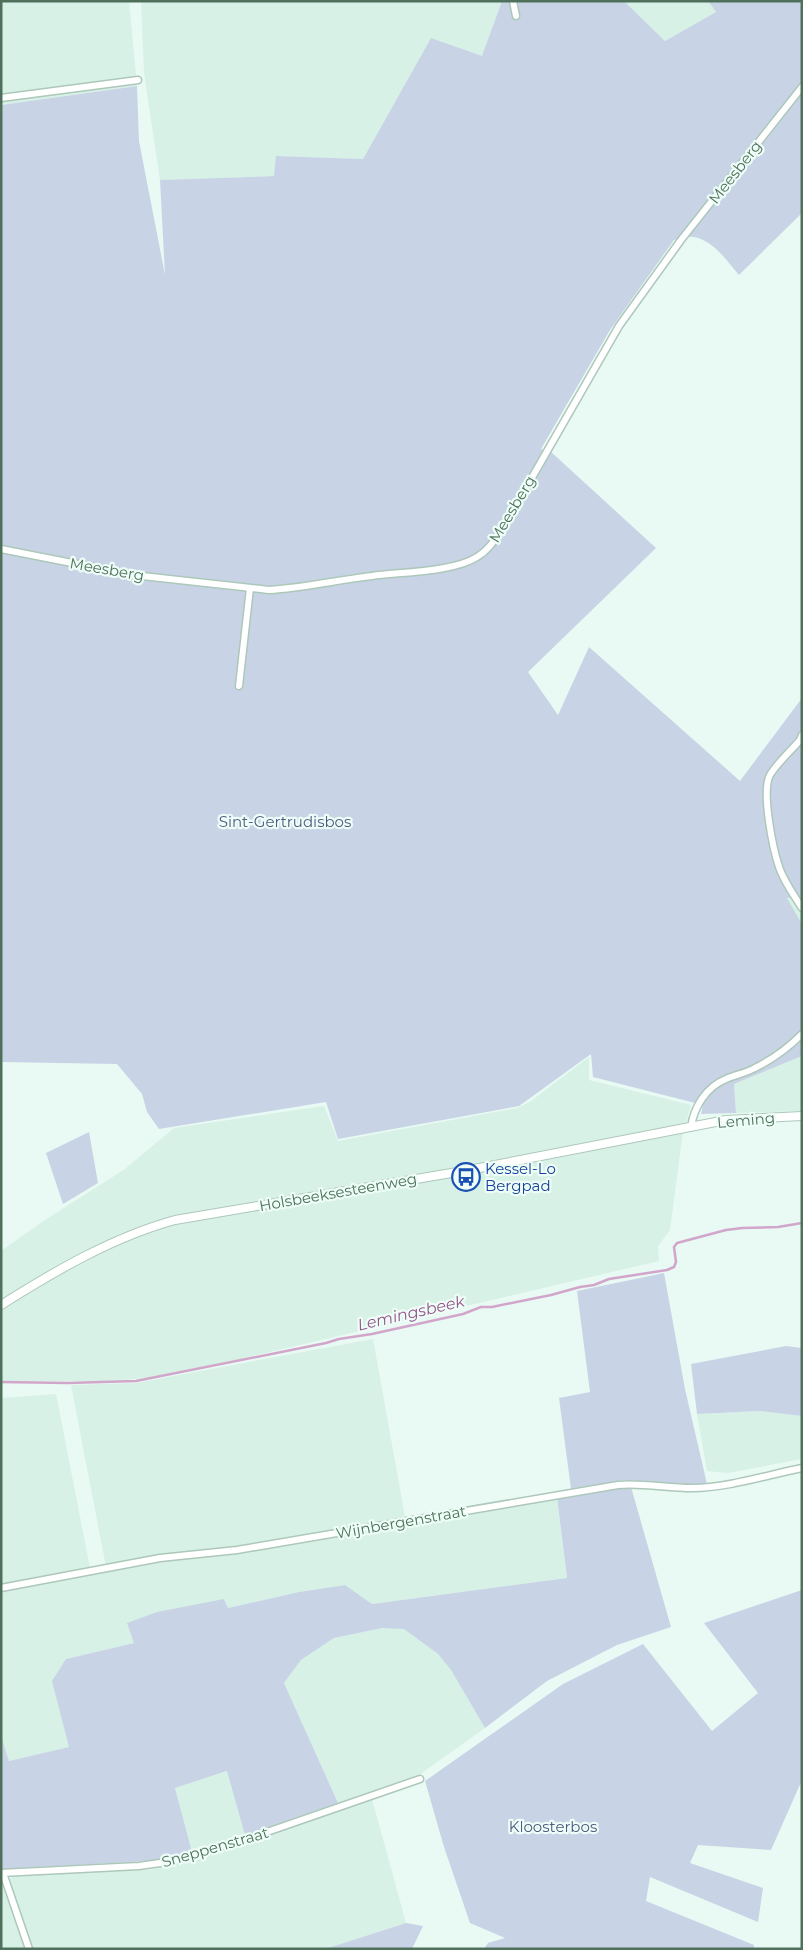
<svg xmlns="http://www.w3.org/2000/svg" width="803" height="1950" font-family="Montserrat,sans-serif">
	<rect width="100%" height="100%" fill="#e8faf3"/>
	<path fill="#d7f1e6" d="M1,1h128l8,85 -136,19z
		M141,1h361l-20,56 -51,-19 -68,121 -86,-3 -3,20 -114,4 -16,-107z
		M624,1h84l8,11 -51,29z
		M802,897v27l-15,-26z
		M802,1056v55l-66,2 -2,-29z
		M589,1057v23l102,25 -9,33 -12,92 -12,16 1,15 -423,99 -91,18 -30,3h-114v-130l41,-29 83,-53 49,-41 150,-22 14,35 179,-33 14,-7z
		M373,1339l32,178 151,-24 11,85 -195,26 -27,-19 -46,7 -71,16 -3,-9 -91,44 -68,16 3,88 -60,14 -8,-25v-145l106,-19 -36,-187 65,-2z
		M56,1394l34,174 -89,16v-186z
		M759,1411l43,5v43l-74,14 -21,-2 -10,-57z
		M382,1627l22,2 34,25 13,16 34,58 -66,47 -81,28 -54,-120 17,-23 33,-22z
		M228,1771l17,64 14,4 113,-40 34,124 -81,26h-293l-23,-68 4,-7 136,-4 40,-10 3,-8 -17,-64z
		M1,1881l24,68h-24z"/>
	<path fill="#c8d4e6" d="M502,1h122l41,40 51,-29 -8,-11h94v212l-63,62c-12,-14 -25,-34 -45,-38 -6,-1 -14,2 -20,3l-64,90 -69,119 9,2 106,97 -128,124 30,43 31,-68 151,134 62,-83v199l-15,1 15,26v132l-68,28 2,29 -35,1 2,-9 -110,-28 -2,-23 -72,52 -181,33 -12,-37 -167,27 -12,-17 -5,-18 -25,-30 -116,-2v-957l136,-19 2,55 26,134 -5,-95 114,-4 2,-20 87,3 68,-121 51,18z
		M89,1132l9,51 -35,21 -17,-51z
		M664,1273l21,116 22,95h-25l-58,-4 -53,9 -12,-91 31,-6 -13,-101z
		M786,1346l16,2v68l-43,-5 -62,3 -6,-50z
		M631,1487l40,140 -54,18 -70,36 -62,47 -34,-58 -13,-16 -34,-25 -22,-1 -48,10 -33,22 -17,23 54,120 -93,32 -18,-64 -52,17 17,64 -42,9 -149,8v-133l8,25 60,-14 -17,-66 14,-22 68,-16 -7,-20 30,-11 67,-13 4,9 71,-16 46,-7 27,19 195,-26 -10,-80z
		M802,1590v190l-31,70 -73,-5 -8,18 73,25 -5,34 -108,-45 -4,24 108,44v4h-270l4,-6 17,-5 -35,-15 -26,-76 -19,-66 138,-97 80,-40 69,87 46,-38 -54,-70z
		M406,1923l17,3 -11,23h-87z"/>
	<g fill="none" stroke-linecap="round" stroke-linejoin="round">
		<path stroke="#d2a6cb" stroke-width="2.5" d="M1,1382l67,1 68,-2 190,-38 13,-4 33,-5 91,-20 18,-7h11l59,-12 29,-8 14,-2 15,-6 58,-9 7,-3 2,-5 -2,-15 3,-4 49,-13 16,-2 36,-1 24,-4"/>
		<defs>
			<path id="minor" d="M513,1l3,15
				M1,98l137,-18
				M1,549l132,26 136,15c34,-2 68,-10 103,-14 28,-4 82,-4 105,-19 12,-7 18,-18 26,-29l116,-202 62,-86 121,-153
				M239,686l11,-98
				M802,735l-2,5c-9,11 -23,23 -30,35 -9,16 3,74 9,92 5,15 15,28 23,41
				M691,1127c3,-20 15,-40 35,-48 9,-4 20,-6 29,-11 16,-8 34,-21 47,-34
				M1,1588l159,-30 77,-8 381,-65c25,-2 49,3 74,3 35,0 75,-13 110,-20
				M1,1873l138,-7 35,-5 90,-28 156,-54
				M3,1873l26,76"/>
			<path id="tertiary" d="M1,1305c54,-34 112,-68 174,-85l294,-50 257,-50 76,-4"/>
		</defs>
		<use href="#minor" stroke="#adc8ba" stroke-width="9"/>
		<use href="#tertiary" stroke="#adc8ba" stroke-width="10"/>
		<use href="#minor" stroke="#fff" stroke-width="6"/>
		<use href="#tertiary" stroke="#fff" stroke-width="8"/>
	</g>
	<defs>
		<symbol id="bus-ring" viewBox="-11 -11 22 22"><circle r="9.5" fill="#eefdf7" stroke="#1a4fb4" stroke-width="1.5"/><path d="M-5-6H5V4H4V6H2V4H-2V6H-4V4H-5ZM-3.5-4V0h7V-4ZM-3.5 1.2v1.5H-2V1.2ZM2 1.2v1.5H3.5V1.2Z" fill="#1a4fb4"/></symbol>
	</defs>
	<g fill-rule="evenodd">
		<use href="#bus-ring" x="450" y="1161" width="32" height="32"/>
	</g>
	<g text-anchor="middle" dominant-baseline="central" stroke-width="4.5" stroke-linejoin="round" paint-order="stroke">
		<g font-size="15" fill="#4f715c" stroke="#eefdf7">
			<text transform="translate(735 172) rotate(-52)">Meesberg</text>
			<text transform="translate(512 509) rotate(-59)">Meesberg</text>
			<text transform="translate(107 569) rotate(10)">Meesberg</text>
			<text transform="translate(746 1120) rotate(-5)">Leming</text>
			<text transform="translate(338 1192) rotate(-10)">Holsbeeksesteenweg</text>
			<text transform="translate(401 1522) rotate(-10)">Wijnbergenstraat</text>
			<text transform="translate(215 1847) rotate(-16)">Sneppenstraat</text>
		</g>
		<g font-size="15" fill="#4e5c81" stroke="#eefdf7">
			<text x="285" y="821">Sint-Gertrudisbos</text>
			<text x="553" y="1826">Kloosterbos</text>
		</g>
		<g font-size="15" fill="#164399" stroke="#eefdf7" text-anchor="start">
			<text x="485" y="1168">Kessel-Lo<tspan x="485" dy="17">Bergpad</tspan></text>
		</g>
		<g font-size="16" font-style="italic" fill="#96558a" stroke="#eefdf7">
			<text transform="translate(411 1313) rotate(-13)">Lemingsbeek</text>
		</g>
	</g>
	<rect width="803" height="1950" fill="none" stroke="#4f715c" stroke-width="5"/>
</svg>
